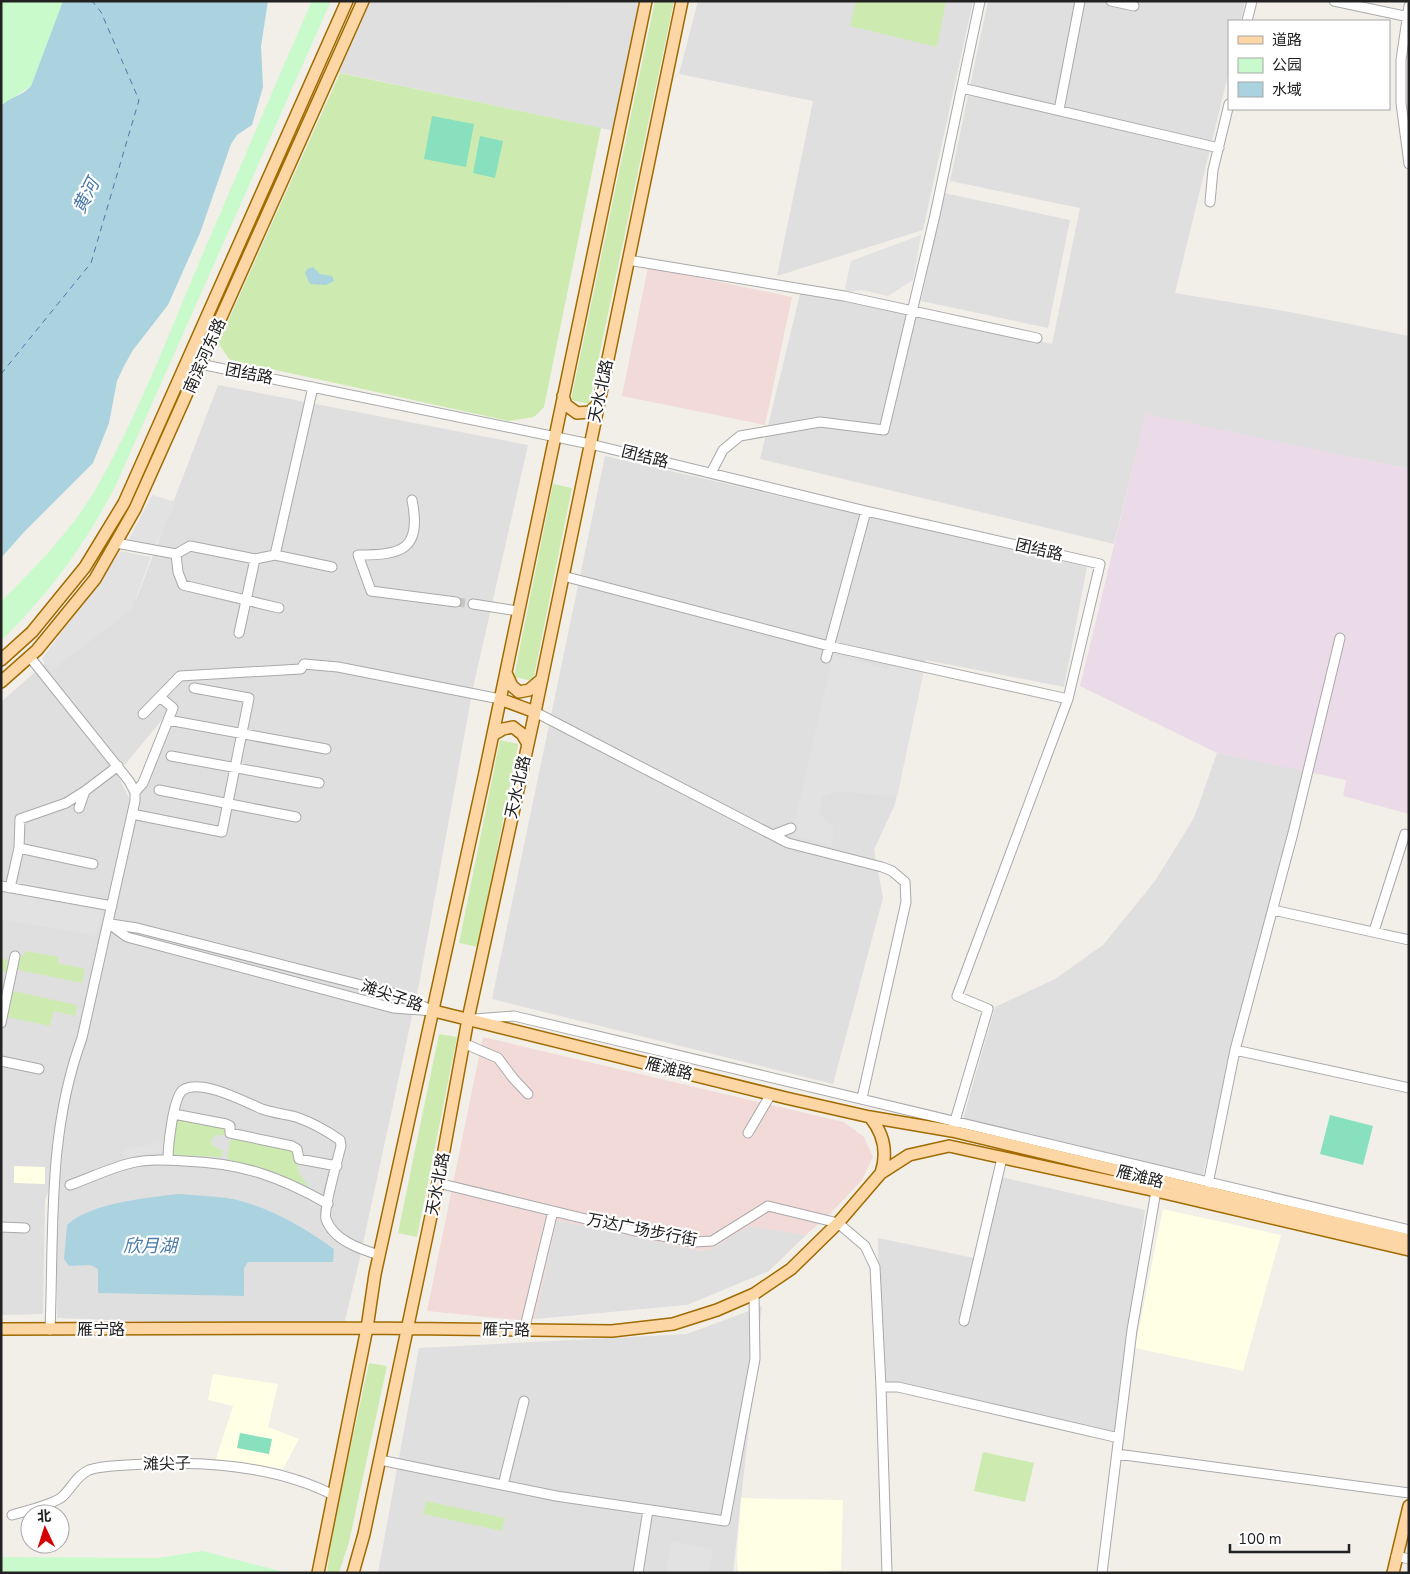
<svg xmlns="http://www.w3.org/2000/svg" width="1410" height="1574" font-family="'Nunito Sans','Noto Sans SC',sans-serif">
	<rect width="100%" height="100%" fill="#f2efe9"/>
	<path fill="#e0dfdf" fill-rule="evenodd" d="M363,1l283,2 -27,129 -287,-61z
		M698,1h275l-50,229 -146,46 36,-175 -134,-27z
		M988,1h257l-4,20h-12v50l-54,222 115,19 119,24v133l-263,-54 -32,129 -354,-85 42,-173 250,58 28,-136 -130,-27z
		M944,193l126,27 -22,108 -127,-27z
		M218,385l310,60 -55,243 -54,296 -60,278 -16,67 -286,-11v-151l-12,33 -2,114 -42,1v-613l43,-38 55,-72 37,8zM167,714l-31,96h-1l-18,-36z
		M605,456l482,111 -23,120 -138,-27 -31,144 -21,46 9,48 -50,186 -341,-85z
		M1217,753l87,17 -104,416 -237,-67 32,-112 60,-28 48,-34 52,-64 39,-63z
		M992,1175l153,35 -29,224 -236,-53 -2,-143 96,20z
		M557,1220l143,31 11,-2 38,-24 57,10 -37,36 -82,34 -152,14z
		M762,1306l-29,267h-355l41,-225 268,-14z"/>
	<path fill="#f2dad9" d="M648,267l144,30 -27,128 -143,-29z
		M483,1037l361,85 20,15 9,20 -11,23 -32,34 -24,21 -57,-9 -38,23 -11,2 -143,-31 -22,99 -17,1 -91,-9z"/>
	<path fill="#ebdbe8" d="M1146,414l263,55v345l-66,-18 3,-16 -129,-27 -137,-67z"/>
	<path fill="#ffffe5" d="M14,1166l31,1v17l-31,-1z
		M1163,1209l118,26 -38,136 -108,-23z
		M213,1374l65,10 -10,43 31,12 -16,30 -67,-10 17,-53 -25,-6z
		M741,1498l102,2 -2,70 -15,1 -2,2h-86l-1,-16z"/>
	<path fill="#cdebb0" d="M655,1h19l-85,403 -18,-4z
		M856,1h90l-9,46 -87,-21z
		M340,73l261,55 -57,279 -10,10 -25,4 -279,-61 -12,-17z
		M553,484l19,4 -39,193 -19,-4z
		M500,740l18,4 -40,203 -19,-4z
		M27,951l31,6v6l27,6 -3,14 -73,-15 -2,4 -6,-1v-15l6,5h10z
		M13,991l64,14 -2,11 -21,-5 -4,15 -43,-9z
		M439,1034l18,3 -40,200 -19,-4z
		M177,1118l50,10 -1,7h-10l-5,5 1,5 11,6 -2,6 -49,-2z
		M231,1138l64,13 -1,8 3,1 2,13 10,14 -38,-16 -41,-11 -3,-3z
		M369,1363l18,3 -38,176 -10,31h-12l5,-41z
		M983,1452l51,11 -9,39 -51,-11z
		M426,1501l79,17 -3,13 -79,-17z"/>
	<path fill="#c8facc" d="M1,1h62l-32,85 -30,20z
		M312,1h19l-216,486c-30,58 -67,108 -114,154v-40c34,-33 68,-68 93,-109 42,-72 72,-151 104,-227 38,-88 75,-176 114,-264z
		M203,1551l84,22h-286v-16l157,1z"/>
	<path fill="#88e0be" d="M432,116l42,8 -8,43 -42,-8z
		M480,136l23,5 -8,37 -22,-5z
		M1330,1115l43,11 -10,39 -43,-11z
		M240,1433l32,6 -3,15 -32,-6z"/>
	<path fill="#e2e2e2" d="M921,235l-8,45 -25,16 -26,-6 -18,3 7,-32z
		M152,495l24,7 -21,45 -28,-4z
		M120,551l31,6 -19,52 -81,62 -9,-12z
		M833,655l55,14 4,-4 32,4 -27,128 -58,-6 -17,6 -3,16 14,15 -1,20 -40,-14z
		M1,891l100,19 -5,26 -95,-17z
		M163,1142l1,9 -39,7 -2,-9z
		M672,1541l41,8 -4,24h-44z"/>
	<path fill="#aad3df" d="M63,1h205l-7,45 2,41 -11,38 -15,10 -6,9 -31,89 -32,72 -35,45 -9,16 -7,15 -8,42 -16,40 -68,68 -24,27v-452c9,-9 23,-11 30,-20z
		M313,267l7,7 12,2 2,5 -8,4 -16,-1 -5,-11 2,-4z
		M178,1194c16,1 33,2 49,4 37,6 77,29 107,51l-1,13h-85l-4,6v28l-146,-3v-24l-8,-4 -21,1 -5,-7 3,-34c23,-22 79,-27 111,-31z"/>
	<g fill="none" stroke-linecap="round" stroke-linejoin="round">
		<path stroke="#4a7aab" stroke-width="1" stroke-dasharray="6 5" stroke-linecap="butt" d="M1,374l90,-111 48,-163 -38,-88 -9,-11"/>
		<path stroke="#c8c6c1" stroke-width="9" stroke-dasharray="9 4.5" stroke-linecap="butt" d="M456,602l17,2"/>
		<defs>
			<path id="minor" d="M1111,1l23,5
				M1334,1l75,16
				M1409,6l-8,54v43l8,61
				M1247,21l5,-20
				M962,88l257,60
				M1059,110l21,-109
				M1210,202l3,-32 16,-66
				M628,260l216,36 193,42
				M195,363l395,81 276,67 234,53 -32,135 -111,297 31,13 -36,122
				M711,473l12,-23 17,-14 80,-14 64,8 51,-215 45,-214
				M412,500c10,50 -10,55 -54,55l13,36 85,11
				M116,543l60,11 14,-8 65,13 20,-4 38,-168
				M176,554l2,18 5,13 96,23
				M275,555l57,12
				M563,576l266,70 239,53
				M473,604l45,7
				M239,633l16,-74
				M29,656l100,125 6,11v9l-53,237c-35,95 -28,193 -32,292
				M826,658l40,-147
				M535,712l253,131 94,24 10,4 13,11 1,20 -44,196
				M143,714l37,-38 121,-7 3,-5 34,3 162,32
				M168,720l158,29
				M171,756l148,27
				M159,790l137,27
				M135,792l8,-9 30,-75 -13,-11
				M79,808l6,-17 33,-25
				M132,814l90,18 27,-134 -55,-10
				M773,835l18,-7
				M19,848l1,-29 46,-16 19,-12
				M1,886l111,20
				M10,888l9,-40 74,16
				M1273,910l136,30
				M108,923l19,14 266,71 41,3
				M111,924l26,4 256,65 34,15
				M1374,931l31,-97
				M474,1019l40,-3 895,214
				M1,1023l14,-67
				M463,1043l35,15 15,20 15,16
				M1235,1050l174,38
				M1,1061l38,8
				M174,1114l52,10 4,2v7l62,13 5,3 2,10 38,7
				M748,1133l23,-39
				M168,1160c0,-13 5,-63 15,-70 18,-12 62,12 79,19 11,4 23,5 34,8 15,5 31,14 44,23l1,6c-3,12 -18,64 -15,73 7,21 34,30 53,36
				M438,1183l193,47 62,12 19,-1 56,-35 70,17 27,23 10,21 6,120
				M70,1185c20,-7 40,-17 61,-22 17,-4 35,-3 53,-2 57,2 95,15 144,43
				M1207,1189l28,-139 58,-217 47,-195
				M1,1227l24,1
				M964,1321l38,-163
				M524,1331l29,-120
				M1117,1454l292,39
				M380,1460l176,36 169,25 30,-162 -1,-65
				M503,1485l21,-84
				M12,1515c13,-4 40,-10 50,-18 9,-8 15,-22 27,-27 12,-4 26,-4 38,-5 66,-5 146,-1 206,30
				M1396,1556l13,3
				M638,1573l10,-63
				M887,1573l-6,-186h17l221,51
				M1102,1573l30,-243 24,-139"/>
			<path id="major" d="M563,396l3,9 11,8 13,-1 9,-9
				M1,660l31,-28 53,-65 39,-64 223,-502
				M506,673l6,13 7,6 10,-2 13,-11
				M1,682l36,-32 58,-71 40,-70 228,-508
				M500,699l35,13
				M493,735l10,-6 10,-2 9,7 6,10
				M434,1011l352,87 84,19 82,14 457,109
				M870,1117c14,17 18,35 11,56
				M1,1329l366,-1 245,3 61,-7 44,-14 37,-16 37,-25 47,-46 43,-50 28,-18 40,-9 207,45 253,59
				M318,1573l49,-245 8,-54 109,-497 162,-776
				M353,1573l11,-39 74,-351 30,-164 67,-307 147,-711
				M1393,1573l16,-67"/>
		</defs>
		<use href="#minor" stroke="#a9a9a9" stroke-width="11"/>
		<use href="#major" stroke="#a06b00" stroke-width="14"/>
		<use href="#minor" stroke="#fff" stroke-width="9"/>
		<use href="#major" stroke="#fcd6a4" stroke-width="11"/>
	</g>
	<g text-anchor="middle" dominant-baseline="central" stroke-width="4.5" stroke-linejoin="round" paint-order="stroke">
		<g font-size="16" fill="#222" stroke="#fff">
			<text transform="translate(205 356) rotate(-66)">南滨河东路</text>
			<text transform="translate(249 374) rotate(11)">团结路</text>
			<text transform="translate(601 391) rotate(-78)">天水北路</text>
			<text transform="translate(645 457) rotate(14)">团结路</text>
			<text transform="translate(1039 550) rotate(13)">团结路</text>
			<text transform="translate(518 787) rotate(-77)">天水北路</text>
			<text transform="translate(392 996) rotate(19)">滩尖子路</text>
			<text transform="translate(669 1069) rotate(14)">雁滩路</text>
			<text transform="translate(1140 1177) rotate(14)">雁滩路</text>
			<text transform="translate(438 1184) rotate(-79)">天水北路</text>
			<text transform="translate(642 1230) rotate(11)">万达广场步行街</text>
			<text x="101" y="1330">雁宁路</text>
			<text transform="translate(506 1330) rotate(1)">雁宁路</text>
			<text transform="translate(167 1464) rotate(-1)">滩尖子</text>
		</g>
		<g font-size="18" font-style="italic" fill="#4a7aab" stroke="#fff">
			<text transform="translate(86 196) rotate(-63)">黄河</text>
			<text x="150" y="1246">欣月湖</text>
		</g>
	</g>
	<rect width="1410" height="1574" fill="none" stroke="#222222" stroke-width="5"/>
	<rect x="1228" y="20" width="162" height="90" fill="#ffffff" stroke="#a7a7a7"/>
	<rect x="1238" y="36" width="25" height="8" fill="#fcd6a4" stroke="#a7a7a7"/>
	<text x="1272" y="45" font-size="15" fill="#222222">道路</text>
	<rect x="1238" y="58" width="25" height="15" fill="#c8facc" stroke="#a7a7a7"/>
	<text x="1272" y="70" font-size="15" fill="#222222">公园</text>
	<rect x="1238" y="82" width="25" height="15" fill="#aad3df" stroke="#a7a7a7"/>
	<text x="1272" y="95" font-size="15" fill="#222222">水域</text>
	<g transform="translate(45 1529) rotate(356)"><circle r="24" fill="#ffffff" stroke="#a7a7a7"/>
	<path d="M0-4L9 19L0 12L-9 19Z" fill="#d40000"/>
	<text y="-8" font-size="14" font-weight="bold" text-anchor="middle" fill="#222222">北</text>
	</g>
	<path d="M1230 1544v8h119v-8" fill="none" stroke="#222222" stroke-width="2.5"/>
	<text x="1238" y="1544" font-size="15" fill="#222222" stroke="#ffffff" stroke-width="4" paint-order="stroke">100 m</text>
</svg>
